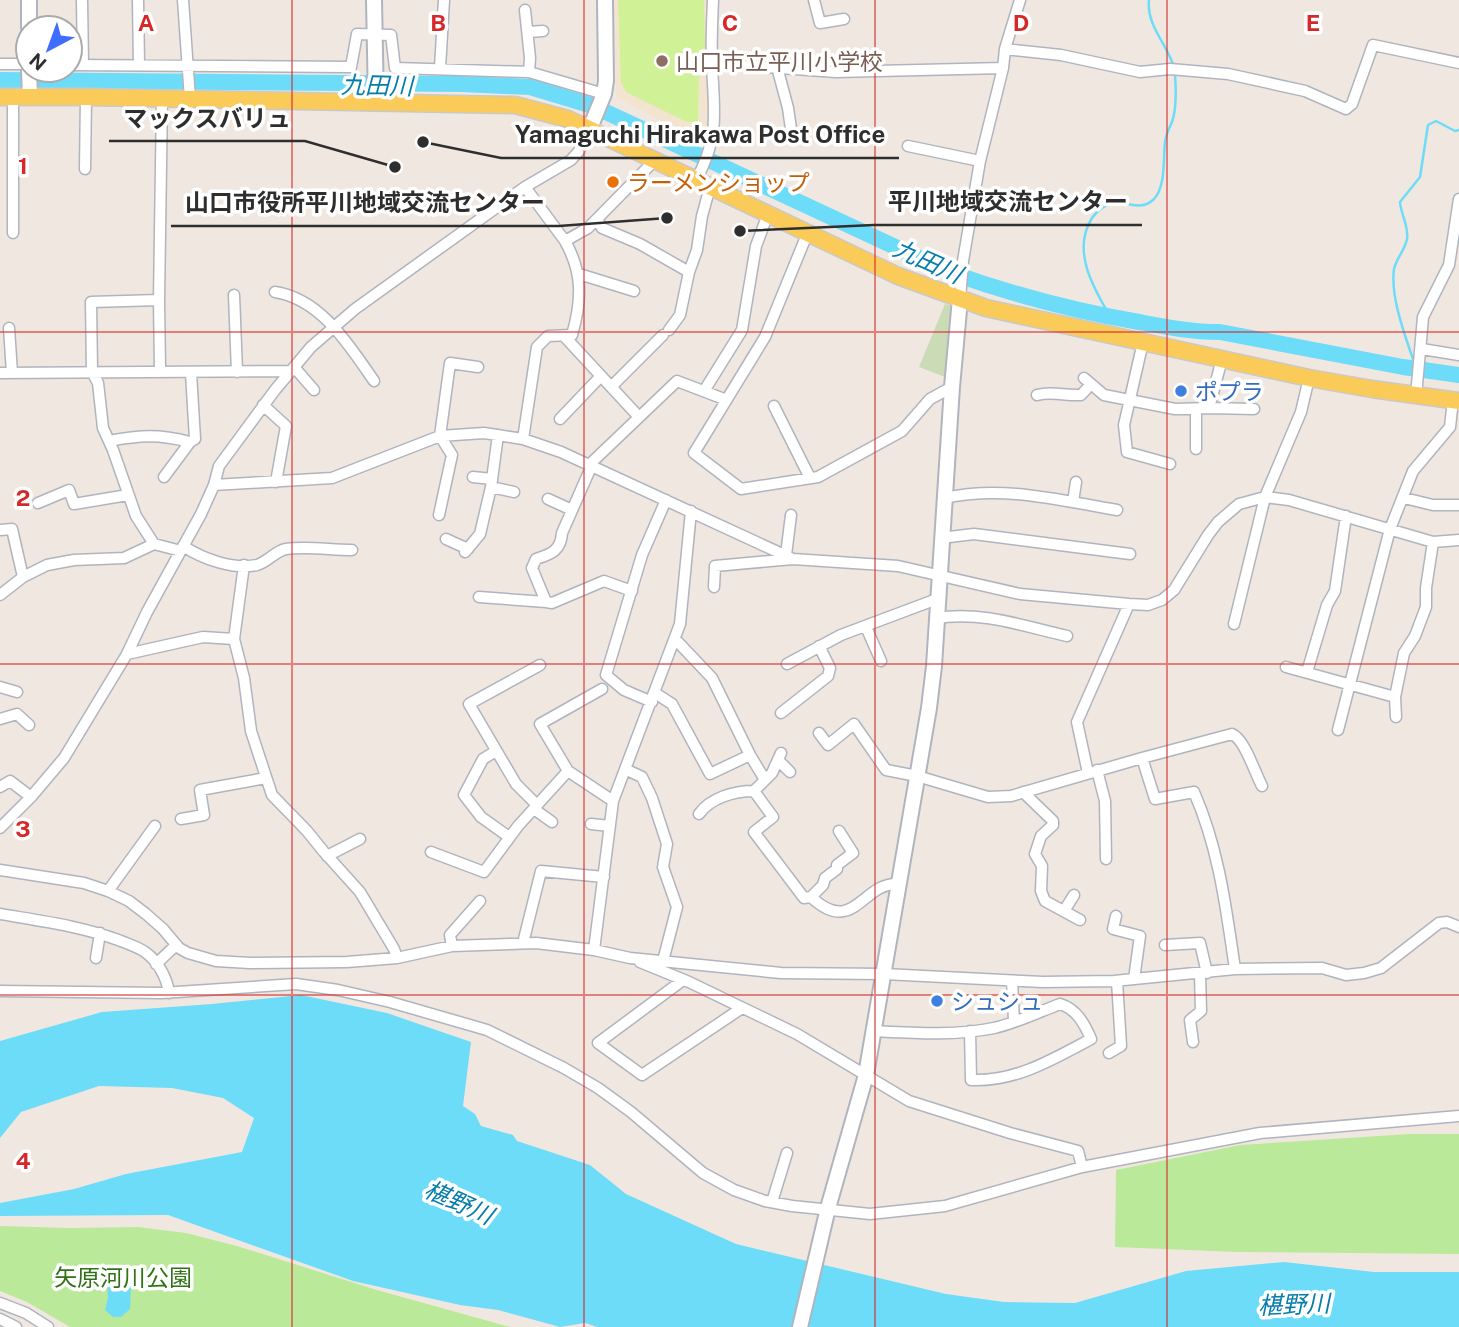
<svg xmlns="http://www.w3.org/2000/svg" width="1459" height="1327" font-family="'Public Sans','Noto Sans JP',sans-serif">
	<rect width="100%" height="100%" fill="#f0e8e0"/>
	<path fill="#f2e4cf" d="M614,0h93l1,143h-5l-87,-46z"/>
	<path fill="#bae99a" d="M1410,1134h49v120l-222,-2 -122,-5 1,-77 124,-25z
		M0,1226l69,2 69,-1 48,6 51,13 140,44 133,37h-440l-43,-25 -27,-11z"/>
	<path fill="#cadbb6" d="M945,304l11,3 -11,70 -26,-10z"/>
	<path fill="#d0f195" d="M618,0h86l1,48 -6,19 -1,55h-11l-61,-30 -5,-10z"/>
	<path fill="#6ddcf8" d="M301,995l86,18 84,29 -8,64 12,8 6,12 32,9 4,6 73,24 36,29 110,50 210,50 58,8 71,1 111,-32 98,-9 90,10h85v55h-862l-12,-4 -25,4 -62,-17 -38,-5 -107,-24 -185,-66 -168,1v-13l74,-14 52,-15 116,-22 12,-34 -31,-20 -51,-10 -73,-2 -78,26 -21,26v-97l102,-29 110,-8z
		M120,1274l11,13 -1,22 -9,8h-8l-8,-7 3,-12 -1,-19z"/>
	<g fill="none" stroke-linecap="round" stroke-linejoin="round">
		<path stroke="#6ddcf8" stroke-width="2.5" d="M1149,0c-3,25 18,44 25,67
			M1111,318c-17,-29 -40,-67 -19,-100 5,-7 12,-13 21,-15 15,-2 28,9 41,-4 12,-13 9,-40 11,-57 1,-8 4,-13 7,-20 5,-14 4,-34 3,-48
			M1415,365c-9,-27 -25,-67 -21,-96 2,-10 11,-19 13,-30 2,-13 -6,-24 -7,-37l20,-25 8,-52 8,-4 19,10 4,-1"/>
		<path stroke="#6ddcf8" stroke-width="16" d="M0,80l461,4 69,3 63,19 356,166c62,22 125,39 190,50 27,5 53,10 81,10l183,35 56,8"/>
		<defs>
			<path id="street" d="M82,0l1,65
				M138,0l1,65
				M183,0l7,99
				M814,0l6,23 24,-4
				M525,10l5,48 -1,14
				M528,32l15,-1
				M1005,49l56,6 79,17 30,-3 58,5 77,17 41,18 6,-5 21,-59 86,18
				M711,63l125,9 167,-4
				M0,64h28
				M70,65l281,2 6,-33 34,1 4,33 134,4 75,22
				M777,67l11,41 3,21
				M440,68l4,-68
				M162,99l-3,201 -68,2 1,70 6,11 5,45 10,22 23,66 18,28 27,7
				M908,146l72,15
				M85,169l1,-72
				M696,180c24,-43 18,-68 16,-115 -1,-22 0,-43 1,-65
				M525,187l40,54
				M597,219l5,9 38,16 49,28
				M808,232l-43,105 -71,116 47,36 77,-12 84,-46 28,-32 22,-12
				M13,233v-135
				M579,274l55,17
				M275,292c46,7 74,53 99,89
				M234,295l3,77
				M960,299l3,-38 17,-100 23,-93 2,-19 15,-49
				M159,300l1,71
				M9,328l3,45
				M669,330l11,-15 9,-43 8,-22 5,-34 8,-29
				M564,336l75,81
				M1143,342l-19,83 3,27 43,12
				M1422,349l37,6
				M294,367l20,23
				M0,373l291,-2
				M1084,378l20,17 71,14 34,-1 13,-49
				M611,387l52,-52
				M704,391l38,-61 14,-84 12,-32
				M1037,395c15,-4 28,1 44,0l10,-11
				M1416,396l7,-79 26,-52 10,-66
				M263,405l23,21 -10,56
				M774,406l36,72
				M1209,408l45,1
				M560,419l41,-43
				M523,439l14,-92 11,-11 24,-1c10,-35 11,-62 -7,-94l23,-13 67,-68
				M109,441c31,-6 50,-7 81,1l5,-3 -4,-66
				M1196,449v-39
				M590,464l87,-83 47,18
				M164,477l26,-35
				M473,477l19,2
				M214,485l118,-7 108,-42 44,-3 39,6 38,13 232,107 105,7 122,28 109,10 19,1 14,-5 12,-10 34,-55 10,-13 21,-18 26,-7 24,3 144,42 26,-2
				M491,487l23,5
				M944,498c60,-13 114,2 173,12
				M1404,498l29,7h26
				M548,499l24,11
				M1073,502l3,-20
				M38,503l31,-13 5,14 54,-9
				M439,515l13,-60 -12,-19 10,-73 28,4
				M0,530l12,-1 11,48
				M941,538l33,-4 156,20
				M446,539l22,10
				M183,546c20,13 50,24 74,19 11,-3 18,-14 29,-16 22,-3 44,1 66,1
				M465,552l15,-18 11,-47 7,-52
				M786,555l5,-40
				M714,587l1,-21 78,-7
				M0,595l23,-18 24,-12 27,-5 50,-2 30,-14
				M479,597l67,5 -14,-34 4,-9c16,-5 25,-9 26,-26l30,-68
				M546,602l6,1 52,-22 28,10
				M936,618c47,-7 87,8 131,18
				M1234,624l31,-127 36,-85 8,-34
				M866,627l15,34
				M234,639l10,-74
				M127,654l76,-17 31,2 10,39 7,53 21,64 35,36 17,21 36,40 34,57 3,9
				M787,664l54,-29 96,-36
				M1286,667l109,30
				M1307,672l20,-67 8,-14 11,-75
				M0,687l17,5
				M602,689l-62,35 28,47 45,30
				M655,693l17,11 38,70 40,-19 -38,-77 -37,-39
				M652,702l-28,-12 -18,-15 36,-120 24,-55
				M781,713l47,-37 2,-8 -11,-22
				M1396,717l-1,-20 9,-44 11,-17 11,-29v-19l7,-46
				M0,719l17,-5 12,11
				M1338,730l52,-201 23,-58 37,-44 3,-27
				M819,733l9,12 26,-21 32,46 31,6 71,21 23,-1 131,-38 13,41 39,-7c25,57 32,116 41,177
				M496,751l-13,8 -19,36 17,22 28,20
				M750,755l15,25 -11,11 19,26 -19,15 50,66 7,-1
				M1142,758l90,-24c13,6 22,37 30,52
				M778,760l12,12
				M627,770l15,7 10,21 15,46 -4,23 14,40 -14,54
				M1097,770l8,31 1,58
				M1088,773l-11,-51 52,-118
				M765,780l7,-7 9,-20
				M0,787l10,-6 21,16
				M1023,792l30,29v4l-12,11 -6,18 7,12 -1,25 4,10 35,19
				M537,805l-21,-21 -47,-80 71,-39
				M534,809l18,13
				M699,814c11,-16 35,-23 55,-23
				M181,819l23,-4 -4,-25 66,-12
				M591,824l19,2
				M0,828l31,-31 33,-39 63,-104 20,-42 54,-98 13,-29 5,-19 56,-76 36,-43 44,-38 64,-46 106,-76 46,-27 8,-9 11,-23
				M839,831l14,22 -16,12v4l-12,9 -2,7 -12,12c43,40 51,-15 87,-13
				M431,852l53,20 34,-46 50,-55
				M327,856l33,-17
				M0,870l84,13 24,8 21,10 17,13 17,15 16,19 9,5 28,8 34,2 97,-1 50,-4 55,-12 84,-3 58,7 36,8 151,15 103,1 159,8 71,-1 121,-12 87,-1 24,7 18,-2 17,-5 58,-45 8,-1 12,5
				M108,891l47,-65
				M1064,911l10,-16
				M0,914c41,7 82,12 121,27 7,3 17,6 24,11 13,9 22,26 24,41
				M1116,916l-3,13 27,7 -6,43
				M523,943l18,-72 63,6
				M1165,945l35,-2 7,30
				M452,946l-2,-11 30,-34
				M594,950l19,-149 67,-177 11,-113
				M96,958l4,-25
				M640,962l49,20 108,52 112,67 101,32 68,18 4,16
				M156,964l20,-19
				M683,980l-85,63 44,32 100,-67
				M1012,981l2,40
				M0,991l162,2 134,-9 42,6 52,12 97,28 77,38 34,20 33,24 72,61 31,17 31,11 27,5 78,8 75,-8 137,-39 178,-34 199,-17
				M874,1031c39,2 81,5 120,-3 22,-5 45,-16 66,-24 17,5 25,21 31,35 -38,20 -75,43 -120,41l-1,-49
				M1193,1042l-3,-22 11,-9 -1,-37
				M1109,1053l12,-7 -4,-65
				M772,1202l15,-49
				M0,1303l26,10 22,14
				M0,1319l16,8"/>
			<path id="secondary" d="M29,0v28
				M374,0l2,103
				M29,70l1,27
				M590,128l14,-34 2,-13 -1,-81
				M800,1327l28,-119 38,-133 63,-367 5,-42 18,-279 8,-88"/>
			<path id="primary" d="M0,97h86l429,8 53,14 330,157 88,32 323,70 63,11 87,12"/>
		</defs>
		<use href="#street" stroke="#b0b4be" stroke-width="13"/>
		<use href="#secondary" stroke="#b0b4be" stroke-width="18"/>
		<use href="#primary" stroke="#c9c9c9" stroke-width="19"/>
		<use href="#street" stroke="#fff" stroke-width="10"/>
		<use href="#secondary" stroke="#fff" stroke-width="14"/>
		<use href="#primary" stroke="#fbcb5a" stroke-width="16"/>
	</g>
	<path fill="none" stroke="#d62828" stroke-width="2" stroke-opacity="0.55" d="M292,0v1327M584,0v1327M875,0v1327M1167,0v1327M0,332h1459M0,664h1459M0,995h1459"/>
	<circle fill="#8d6e63" stroke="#fff" stroke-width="2.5" cx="662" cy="61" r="7"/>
	<circle fill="#e8710a" stroke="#fff" stroke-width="2.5" cx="613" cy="182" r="7"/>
	<g fill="#3f7fe0" stroke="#fff" stroke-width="2.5">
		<circle cx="1181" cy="391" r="7"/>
		<circle cx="937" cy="1001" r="7"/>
	</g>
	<g text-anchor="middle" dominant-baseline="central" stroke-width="7" stroke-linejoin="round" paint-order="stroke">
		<g font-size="23" fill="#785e54" stroke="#fff" text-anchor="start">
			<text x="676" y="61">山口市立平川小学校</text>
		</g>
		<g font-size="23" fill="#c56008" stroke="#fff" text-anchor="start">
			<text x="627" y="182">ラーメンショップ</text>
		</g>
		<g font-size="23" fill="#366cbe" stroke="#fff" text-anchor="start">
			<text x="1195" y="391">ポプラ</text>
			<text x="951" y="1001">シュシュ</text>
		</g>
		<g font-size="23" fill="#2f7316" stroke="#fff">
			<text x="123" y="1277">矢原河川公園</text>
		</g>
		<g font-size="24" font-style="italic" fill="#047dac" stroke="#fff">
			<text transform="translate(377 85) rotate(1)">九田川</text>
			<text transform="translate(928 261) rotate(24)">九田川</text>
			<text transform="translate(459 1202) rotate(24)">椹野川</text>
			<text transform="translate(1294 1304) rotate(-2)">椹野川</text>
		</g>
	</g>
	<g font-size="23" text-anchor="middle" font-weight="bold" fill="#d62828" stroke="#fff" stroke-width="7" stroke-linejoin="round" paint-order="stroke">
		<text x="146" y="31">A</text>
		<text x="438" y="31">B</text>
		<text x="730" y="31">C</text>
		<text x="1021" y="31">D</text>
		<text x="1313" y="31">E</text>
		<text x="23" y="174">1</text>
		<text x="23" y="506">2</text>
		<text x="23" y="837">3</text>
		<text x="23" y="1169">4</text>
	</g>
	<path fill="none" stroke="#2e2e2e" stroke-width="2.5" d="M395 167L305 141H109M423 142L501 158H899M740 231L874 225H1142M667 218L559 226H171"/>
	<g fill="#2e2e2e" stroke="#fff" stroke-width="2.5">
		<circle cx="395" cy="167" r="7"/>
		<circle cx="423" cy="142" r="7"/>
		<circle cx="740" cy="231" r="7"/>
		<circle cx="667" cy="218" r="7"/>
	</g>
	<g font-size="24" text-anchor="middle" font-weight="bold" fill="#2e2e2e" stroke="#fff" stroke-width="7" stroke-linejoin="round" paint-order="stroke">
		<text x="207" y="127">マックスバリュ</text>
		<text x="700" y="143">Yamaguchi Hirakawa Post Office</text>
		<text x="1008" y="210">平川地域交流センター</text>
		<text x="365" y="211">山口市役所平川地域交流センター</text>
	</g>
	<g transform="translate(49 49) rotate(221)"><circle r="33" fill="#ffffff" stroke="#ababab" stroke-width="2"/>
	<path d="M0-5L12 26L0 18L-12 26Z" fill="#3e6eff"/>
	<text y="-10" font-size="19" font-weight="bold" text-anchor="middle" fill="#2e2e2e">N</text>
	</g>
</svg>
